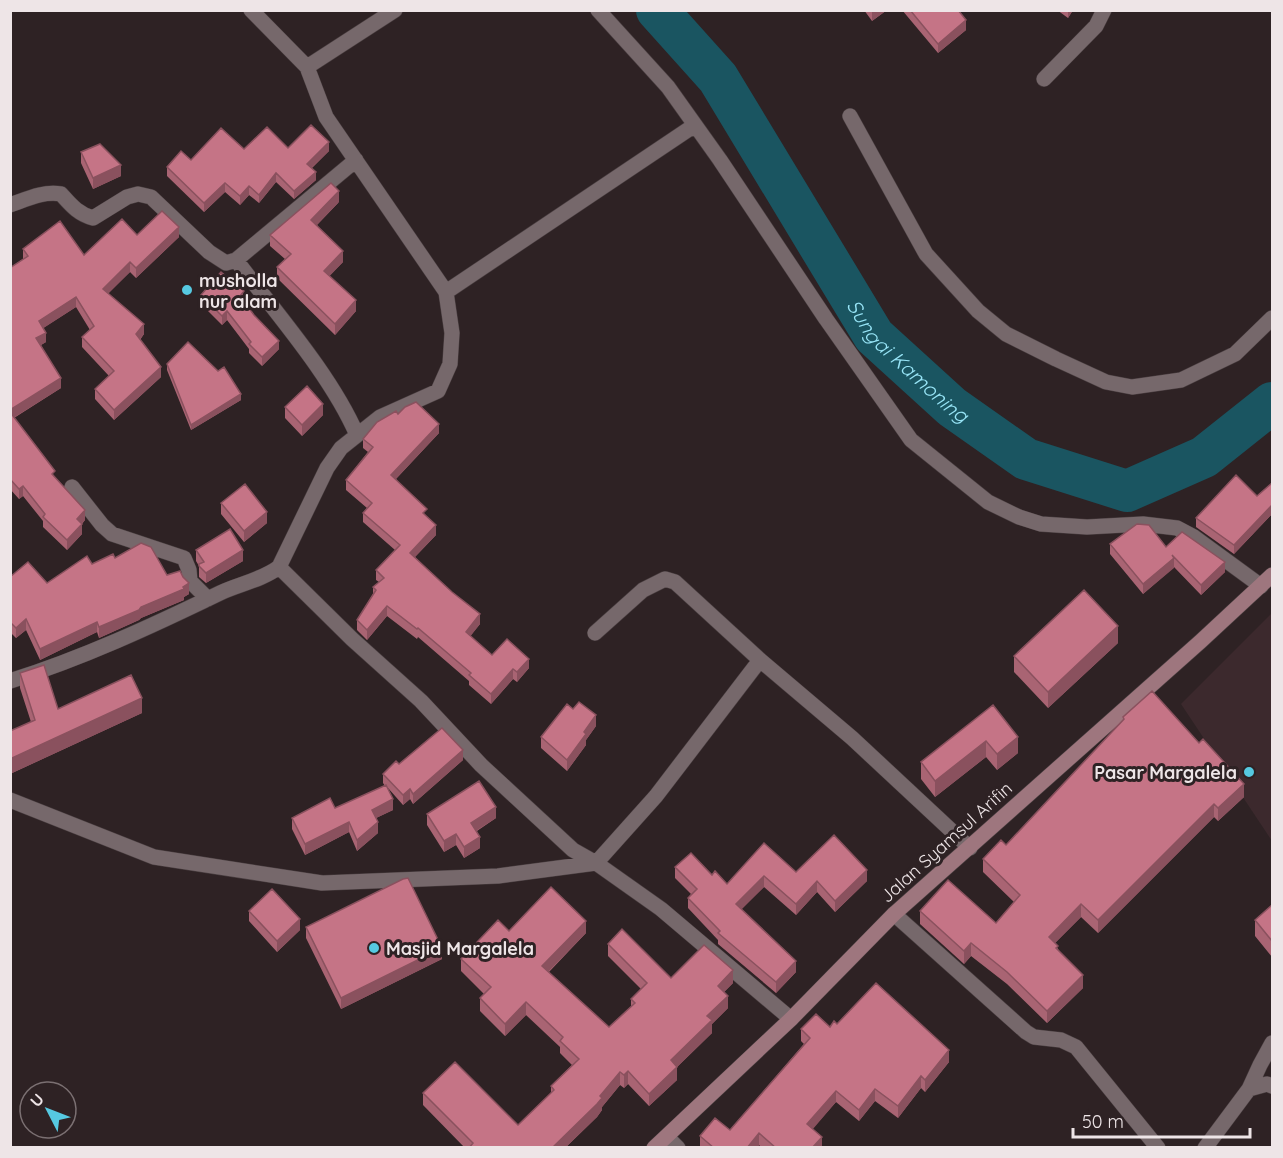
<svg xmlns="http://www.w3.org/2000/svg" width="1283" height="1158" font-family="Quicksand,sans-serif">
	<rect width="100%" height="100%" fill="#2e2224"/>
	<path fill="#3c292d" d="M1272,613v228l-91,-137z"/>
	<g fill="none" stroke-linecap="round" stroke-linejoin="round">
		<path stroke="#1a5561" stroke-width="42" id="s1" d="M657,10l61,68 156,258 78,71 74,52 101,32 77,-34 68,-54"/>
		<defs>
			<path id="street" d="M251,10l56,57 19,50 120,175 6,41 -2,31 -12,27 -58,26 -39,31 -14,20 -48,99 73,72 69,62 60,64 92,85 23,13 60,-67 104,-136
				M598,10l70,77 52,73 106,159 85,121 77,62 31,15 22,7 46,3 56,-3 34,4 17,9 67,49
				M307,67l88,-57
				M1044,79l52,-53 8,-16
				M850,116l76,138 52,57 28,23 50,25 50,23 26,5 49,-7 54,-26 37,-36
				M10,205c17,-6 33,-14 51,-11 10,11 17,20 32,24l34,-21 11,-3 13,3 58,55 17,11 10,-3 120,-100
				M236,260c40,53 95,115 121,175
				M446,292l249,-167
				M72,487l30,38 10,9 72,24 5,12 1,11 18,18
				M595,633l48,-43 22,-11 10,3 85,78 92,78 118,110
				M10,681c73,-23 142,-55 210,-88 19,-9 42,-13 59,-26
				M10,800l144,57 168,26 176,-7 98,-13 65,46 130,110
				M894,914l132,118 8,5 27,3 15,7 82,101
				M1249,1089l18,-5 5,2
				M667,1137l11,11
				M1205,1148l44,-59 11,-24 12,-22"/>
			<path id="secondary" d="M654,1148l137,-129 103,-105 307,-273 71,-66"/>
		</defs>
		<use href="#street" stroke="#4a3f41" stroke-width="16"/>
		<use href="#secondary" stroke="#4a3f41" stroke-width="16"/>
		<use href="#street" stroke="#76686b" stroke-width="15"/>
		<use href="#secondary" stroke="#9e767e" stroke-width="15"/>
	</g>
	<path fill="#a96473" d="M864,10h23l-15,11z
		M902,10h56l8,20 -28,23z
		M1057,10h16l-5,8z
		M288,148l41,3 -17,17 4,12 -22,19 -18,-17 -17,21 -10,-8 -9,10 -15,-13 -21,20 -37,-36v-9l24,-7 53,-11z
		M81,152l40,24 -28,13 -12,-26z
		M339,202l-22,23 26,37 -14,14 27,35 -21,24 -58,-57v-11l8,-8 -15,-13v-11z
		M137,235l42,2 -43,41 -6,-6 -22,21 36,41 -4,6 21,37 -47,43 -19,-21v-10l14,-13 -27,-29v-10l8,-7 -14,-23 -33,21 3,14 -5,3 20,43 -47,30 41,59 30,43 -3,4v10l-15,16 -24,-23v-6l-20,-25 -4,3 -9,-10v-221l13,-9v-10l61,6z
		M201,295l43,5 -1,1 36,48 -17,17 -13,-13v-4l-22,-29 -5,5 -21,-21z
		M167,364l74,36 -50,30 -24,-60z
		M285,407l38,8 -21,21 -17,-18z
		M398,414l41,19 -43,46 31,38 9,18 -21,22 65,67 -10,12 22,19 37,13 -12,14 -4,-3 -22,25 -22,-19v-4l-51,-44 -1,2 -30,-23 -20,24 -10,-10v-10l16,-26v-7l6,-5 -3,-2v-10l19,-20 -32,-28v-9l4,-5 -21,-18v-10l22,-28 -5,-4v-9z
		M1272,483v31l-38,40 -38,-27v-9l61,-22z
		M221,503l46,20 -23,19 -23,-28z
		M1110,544l56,3 59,25 -24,23 -27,-28 -31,27 -33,-40z
		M196,550l47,11 -37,22 -7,-6v-11l-3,-5z
		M115,558l52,17 22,19 -5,3v3l-43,18 -2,2 -40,18 -2,-6 -57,28 -14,-30 -10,8 -6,-6v-55l37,6 45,-19z
		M1118,643l-70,65 -34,-36v-16z
		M20,673l38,36 84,4 -132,61v-43l21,-9 -11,-34z
		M993,705l25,48 -21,17 -11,-13 -51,40 -14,-18v-17z
		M1123,717l121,80 -26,24 -4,-4 -116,116 -17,-16 -26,26 3,6 25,39 -36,35 -40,-39 -36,-28 -7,8 -44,-40v-13l76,12 18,-21 -31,-30v-13l23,-14 117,-125z
		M596,726l-10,14v5l-19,26 -26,-23v-11z
		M463,760l-50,44 -3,-5 -7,6 -15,-17 5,22 -17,8 2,15 -21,18 -8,-19 -44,23 -13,-26v-11l43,-10 50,-22 -2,-3v-9l16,-10z
		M427,814l69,4 -19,13 3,17 -16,10 -8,-13 -12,7 -17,-27z
		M764,843l32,29 71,9 -32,31 -18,-20 -21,23 -32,-28 -23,22 55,63 -20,21 -58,-49v-4l-30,-32v-10l3,-4 -16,-16v-11l37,8 15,9z
		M1272,905v52l-17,-21v-16z
		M249,911l51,19 -23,22 -28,-31z
		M306,927l136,32 -101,50 -35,-71z
		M509,931l77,2 -37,39 60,55 22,-20v-8l10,-10 -33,-33v-12l63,34 62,5 -9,9 4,16 -16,16v9l-35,34v13l-28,26 -21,-22 -4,4 -4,-3 -18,22v3l-5,7 -32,31h-100l-42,-43v-12l95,32 33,-32v-7l21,-21 -12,-12v-6l-34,-32 -21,21 -25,-25v-13l4,-4 -23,-23v-12z
		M837,1024l112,38 -24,30 -4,-4 -23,30 -23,-17 -16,20 -23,-19 -24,27 10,19h-60l-3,-3 -2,3h-57v-12l30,-6 74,-86 -3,-3v-12l29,-2z"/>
	<path fill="#8a515e" d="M874,10h13l-15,11v-9z
		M1068,10h5l-5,8z
		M966,20v10l-28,23v-9z
		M329,142v9l-22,21v-8z
		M121,165v11l-28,13v-11z
		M316,172v8l-22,19v-8z
		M276,173v9l-17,21v-8z
		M225,183v9l-21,20v-9z
		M249,186v9l-9,10v-9z
		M339,191v11l-28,29v-11z
		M179,227v10l-43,41v-10z
		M343,251v11l-19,20v-11z
		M130,262v10l-27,27v-10z
		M244,291v9l-4,5v-9z
		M76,297v10l-37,24v-10z
		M356,300v11l-21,24v-11z
		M227,311v9l-5,5v-9z
		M144,324v10l-8,10v-10z
		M46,333v9l-10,6v-10z
		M279,341v8l-17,17v-9z
		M161,367v10l-47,43v-10z
		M61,378v10l-51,32v-10z
		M241,394v6l-50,30v-5z
		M323,404v11l-21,21v-11z
		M439,424v9l-48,51v-9z
		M23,486v10l-4,3v-10z
		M1272,505v9l-38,40v-9z
		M85,510v10l-8,9v-10z
		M267,512v11l-23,19v-11z
		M82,524v10l-15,16v-10z
		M436,525v10l-26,27v-9z
		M243,550v11l-37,22v-10z
		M1174,558v10l-31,26v-10z
		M1225,562v10l-24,23v-10z
		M189,583v11l-5,3v3l-43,18 -2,2 -40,18v-11z
		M387,606v10l-20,24v-10z
		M480,614v10l-14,18v-10z
		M26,619v11l-10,8v-10z
		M97,622v10l-57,28v-11z
		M1118,626v17l-70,65v-16z
		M529,659v9l-12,14v-10z
		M513,669v10l-22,25v-10z
		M142,698v15l-132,61v-15z
		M596,715v11l-10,14v5l-19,26v-11l17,-28z
		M1018,737v16l-21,17v-16z
		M986,741v16l-51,40v-16z
		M463,750v10l-50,44v-10z
		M1244,784v13l-26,24v-13z
		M410,789v10l-7,6v-10z
		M393,799v11l-21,10v-10z
		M1214,804v13l-116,116v-13z
		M496,807v11l-25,16v-11z
		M349,822v10l-44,23v-11z
		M378,822v11l-21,18v-11z
		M456,834v11l-12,7v-11z
		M480,837v11l-16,10v-11z
		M867,870v11l-32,31v-11z
		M764,876v11l-28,28v-11z
		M817,881v11l-21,23v-11z
		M1081,904v13l-32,32v-12z
		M300,919v11l-23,22v-11z
		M586,921v12l-44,45v-12z
		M971,943v13l-7,8v-13z
		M442,948v11l-101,50v-11z
		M796,961v11l-20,21v-11z
		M733,970v13l-15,15v-12z
		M1083,975v13l-36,35v-12z
		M728,996v12l-16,16v9l-41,40v-13l36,-44z
		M526,1002v13l-21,21v-12z
		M949,1050v12l-24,30v-12z
		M677,1067v13l-28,26v-12z
		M628,1071v13l-4,4v-13z
		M620,1072v13l-18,22v3l-5,7 -32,31h-13l48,-52z
		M921,1076v12l-23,30v-12z
		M875,1089v12l-16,20v-11z
		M836,1091v11l-29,34v-12z
		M759,1133v12l-2,3h-10z
		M822,1137v11h-10z"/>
	<path fill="#c57486" stroke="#8a515e" stroke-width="1.5" d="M910,10h48l8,10 -28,24z
		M311,125l18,17 -22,22 9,8 -22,19 -18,-18 -17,22 -10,-9 -9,10 -15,-13 -21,20 -37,-36 14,-16 10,9 30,-32 23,21 23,-22 21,21z
		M100,144l21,21 -28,13 -12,-26z
		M331,183l8,8 -28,29 32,31 -19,20 32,29 -21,24 -58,-57 14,-13 -21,-19z
		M162,211l17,16 -43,41 -6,-6 -27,27 41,35 -8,10 25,33 -47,43 -19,-21 19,-18 -32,-34 12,-11 -18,-29 -37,24 7,12 -10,5 25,40 -51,32v-142l18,-12 -5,-7 37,-28 24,34 38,-36 15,16z
		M221,272l23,19 -4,5 14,19 25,26 -17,16 -13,-13 2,-2 -24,-31 -5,5 -21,-21z
		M188,342l30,29 6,-4 17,27 -50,31 -24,-61z
		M307,386l16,18 -21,21 -17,-18z
		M416,402l23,22 -48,51 36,34 -4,4 13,12 -26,28 42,39 28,22 -14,18 26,23 15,-16 22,20 -12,13 -4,-3 -22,25 -22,-19 2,-2 -53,-45 -1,1 -30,-23 -20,24 -10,-10 19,-30 -3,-3 11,-9 -8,-8 24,-25 -37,-32 9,-10 -26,-23 27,-33 -10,-8 14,-17 19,-11 2,3 7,-7z
		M10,412l45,59 -3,3 33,36 -8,9 5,5 -15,16 -24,-23 2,-3 -22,-28 -4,3 -9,-10z
		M1236,475l21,21 15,-13v22l-38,40 -38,-27z
		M245,484l22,28 -23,19 -23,-28z
		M1137,524l12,1 17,22 16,-15 43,30 -24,23 -29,-30 2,3 -31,26 -33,-40z
		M230,529l13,21 -37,23 -7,-7v-2l5,-2 -8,-12z
		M141,543l10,4 16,28 13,-4 3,6 6,6 -6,4 1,2 -43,18 -2,3 -40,17 -2,-5 -57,27 -14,-30 -10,9 -6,-6v-45l18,-15 19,21 40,-27 5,8 21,-10 2,4z
		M1084,590l34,36 -70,66 -34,-36z
		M44,665l14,44 73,-34 11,23 -132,61v-28l25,-11 -15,-47z
		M1152,691l47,52 4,-4 41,45 -26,24 -4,-4 -116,116 -17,-16 -32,33 9,9 -2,2 27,27 -36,36 -40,-39 -36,-29 -7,8 -44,-40 28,-31 48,43 24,-28 -37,-36 18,-19 5,5 118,-126 -1,-2z
		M579,702l17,13 -12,17 2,2 -19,26 -26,-23 26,-33 6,5z
		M993,705l25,32 -21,17 -11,-13 -51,40 -14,-19z
		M442,728l21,22 -50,44 -3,-5 -7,6 -20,-21 13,-13 3,3z
		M479,781l17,26 -25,16 9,14 -16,10 -8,-13 -12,7 -17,-27z
		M386,785l7,14 -21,11 6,12 -21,18 -8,-18 -44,22 -13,-26 38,-20 5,10z
		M834,835l33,35 -32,31 -18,-20 -21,23 -32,-28 -28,28 60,57 -20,21 -58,-49 2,-2 -32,-33 9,-9 -22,-22 16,-14 21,22 3,-4 12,13 37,-41 32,29z
		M408,878l34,70 -101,50 -35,-71 97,-48z
		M551,887l35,34 -44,45 67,61 26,-24 -4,-4 16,-16 -39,-39 14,-15 49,49 33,-33 29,25 -15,16 10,10 -21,20 5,4 -41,40 6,7 -28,27 -21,-23 -4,4 -4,-3 -20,24 2,2 -5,6 -45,44h-83l4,-5 -50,-50 32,-31 63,63 36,-35 -3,-4 28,-27 -19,-18 3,-4 -37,-35 -21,22 -25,-26 11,-11 -30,-28 37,-39 11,11z
		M272,889l28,30 -23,22 -28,-30z
		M1272,905v36l-17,-21z
		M876,983l73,67 -24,30 -4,-4 -23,30 -23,-17 -16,21 -23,-19 -29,33 15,13 -10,11h-36l-17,-15 -12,15h-33l-14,-12 15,-18 15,12 80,-92 -9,-9 15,-15 14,13 4,-6 3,3z"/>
	<g fill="#56c9e1" stroke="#2e2224" stroke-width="2">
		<circle cx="187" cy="290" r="6"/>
		<circle cx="1249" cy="772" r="6"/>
		<circle cx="374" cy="948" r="6"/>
	</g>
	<g text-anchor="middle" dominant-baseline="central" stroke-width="6" stroke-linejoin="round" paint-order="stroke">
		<g font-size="18" font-weight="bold" fill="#eee5e7" stroke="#2e2224" text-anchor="start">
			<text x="199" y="280">musholla<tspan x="199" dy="21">nur alam</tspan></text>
			<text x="1237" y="772" text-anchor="end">Pasar Margalela</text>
			<text x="386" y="948">Masjid Margalela</text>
		</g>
		<g font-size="18" fill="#eee5e7" stroke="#2e2224">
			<text transform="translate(946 842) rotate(-42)">Jalan Syamsul Arifin</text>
		</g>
		<g font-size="20" font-style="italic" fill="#98e5f7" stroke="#2e2224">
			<text stroke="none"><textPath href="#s1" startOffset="434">Sungai Kamoning</textPath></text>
		</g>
	</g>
	<rect width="1283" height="1158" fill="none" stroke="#eee5e7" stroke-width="24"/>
	<g transform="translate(48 1110) rotate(312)"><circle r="28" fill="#2e2224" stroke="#7b7072" stroke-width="1.5"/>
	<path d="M0-4.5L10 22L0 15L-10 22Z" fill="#56c9e1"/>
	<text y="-9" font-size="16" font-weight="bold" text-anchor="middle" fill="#eee5e7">U</text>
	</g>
	<path d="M1073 1128v9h177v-9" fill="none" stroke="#eee5e7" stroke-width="3"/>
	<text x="1082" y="1128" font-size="18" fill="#eee5e7" stroke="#2e2224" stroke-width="4.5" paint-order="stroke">50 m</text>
</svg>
